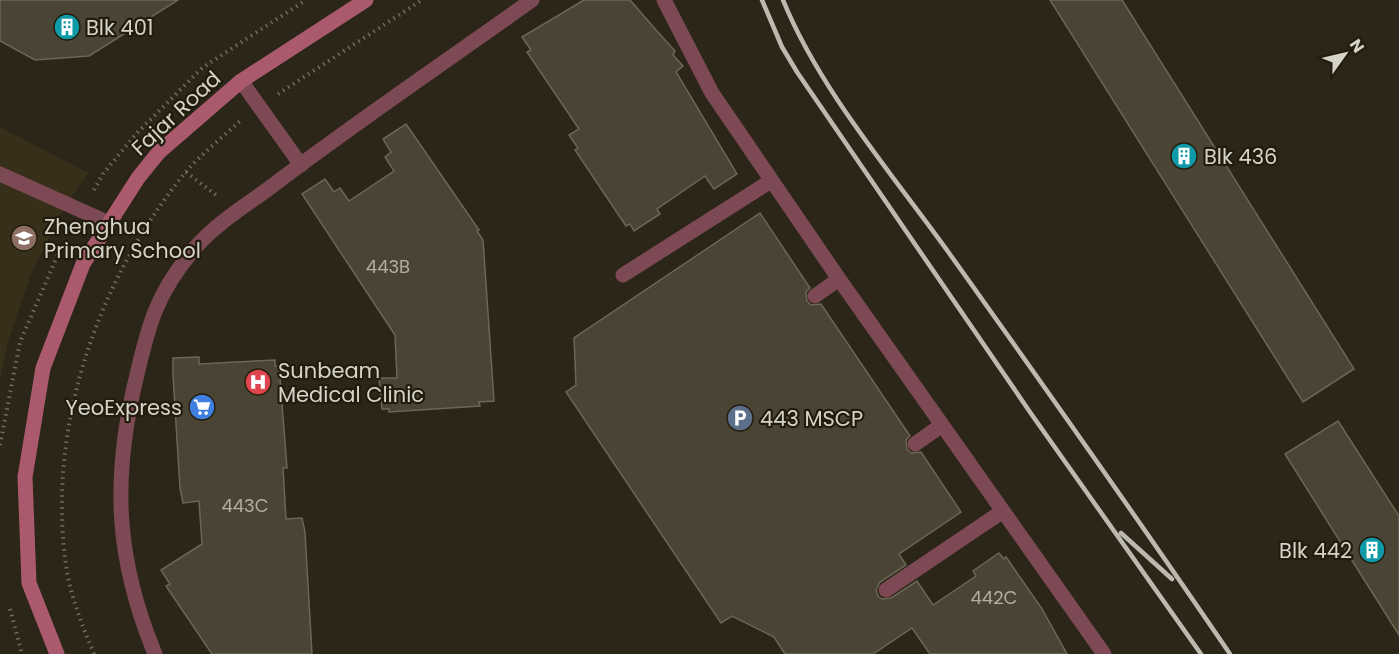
<svg xmlns="http://www.w3.org/2000/svg" width="1399" height="654" font-family="Poppins,sans-serif">
	<rect width="100%" height="100%" fill="#2b2617"/>
	<path fill="#372f19" d="M0,127l88,46 -22,32 -34,66 -24,71 -8,37z"/>
	<path fill="#4a4434" stroke="#6c6655" stroke-width="1.5" d="M0,0h178l-89,56 -54,4 -35,-19z
		M584,0h46l26,30 19,21 -2,4 10,11 -7,6 61,102 -23,15 -9,-13 -48,33 3,5 -26,17 -4,-7 -4,2 -51,-76 3,-2 -9,-13 10,-6 -52,-77 4,-2 -9,-13z
		M1050,0h72l232,369 -51,33z
		M406,124l73,106 -2,1 6,9 11,161 -15,1 1,4 -91,6v-3h-7l-3,-31h18l-2,-43 -93,-141 23,-15 9,13 6,-4 9,13 45,-30 -9,-14 6,-5 -8,-13z
		M760,213l50,75 -4,4 1,9 4,4 10,-1 89,132 -4,4 1,9 4,4 10,-1 40,60 -62,42 7,11 -26,17 -4,8 2,6 4,3 9,-1 26,-17 16,24 43,-29 -3,-5 26,-18 5,6 2,-2 36,52 25,45h-137l-18,-26 -39,26h-88l-11,-17 -42,-21 -11,7 -155,-231 10,-7 -2,-47z
		M199,357v7l76,-4v6h4l8,102h-4l3,51 16,-1 3,14 7,122h-100l-46,-68 4,-2 -9,-14 41,-26 -3,-43 -16,2 -3,-15 -7,-113v-17z
		M1338,421l61,95v119l-114,-181z"/>
	<g fill="none" stroke-linecap="round" stroke-linejoin="round">
		<path stroke="#716c5f" stroke-width="4" stroke-dasharray="1.5 4.5" stroke-linecap="butt" d="M278,94l144,-94
			M186,172l30,23
			M94,190l9,-16 33,-40 66,-66 104,-68
			M0,445l20,-103 38,-88
			M10,609l12,45
			M94,654c-11,-27 -22,-54 -27,-82 -22,-140 29,-289 117,-398 16,-19 38,-36 56,-53"/>
		<path stroke="#7c4955" stroke-width="15" d="M664,0l48,93 127,186 265,375
			M241,81l60,84
			M0,174l109,49
			M623,275l148,-94
			M815,296l24,-17
			M915,444l27,-19
			M886,590l117,-79
			M155,654c-39,-94 -43,-173 -20,-271 13,-57 21,-90 60,-135 23,-27 57,-46 85,-68 82,-62 168,-120 252,-180"/>
		<path stroke="#ab5a6e" stroke-width="15" d="M57,654l-28,-71 -4,-106 18,-109 40,-104 55,-86 21,-26 82,-71 125,-81"/>
		<path stroke="#bdb9af" stroke-width="4.5" d="M762,0l20,47 15,25 235,343 169,239
			M783,0c36,89 110,175 166,253 95,133 189,266 281,401
			M1121,533l51,46"/>
	</g>
	<defs>
		<symbol id="building-disc" viewBox="-11 -11 22 22"><circle r="9.5" fill="#0f9aa8" stroke="#221c0d"/><path d="M-4-6H4V6H1V3H-1V6H-4ZM-2.5-4.3h1.7v1.8h-1.7ZM.8-4.3h1.7v1.8H.8ZM-2.5-1h1.7V.8h-1.7ZM.8-1h1.7V.8H.8Z" fill="#fff"/></symbol>
		<symbol id="school-disc" viewBox="-11 -11 22 22"><circle r="9.5" fill="#8d6e63" stroke="#221c0d"/><path d="M0-5L7-2L0 1L-7-2ZM-4 1L0 2.5L4 1V4Q0 6-4 4Z" fill="#fff"/></symbol>
		<symbol id="hospital-disc" viewBox="-11 -11 22 22"><circle r="9.5" fill="#e0444e" stroke="#221c0d"/><path d="M-5-5h3v3.5h4V-5h3V5h-3V1.5h-4V5h-3Z" fill="#fff"/></symbol>
		<symbol id="supermarket-disc" viewBox="-11 -11 22 22"><circle r="9.5" fill="#3f7fe0" stroke="#221c0d"/><path d="M-6-5.5h2.5l.6 2H6L4.5 2H-2.5L-4.4-4H-6ZM-1.5 3.2a1.3 1.3 0 1 0 .1 0ZM3 3.2a1.3 1.3 0 1 0 .1 0Z" fill="#fff"/></symbol>
		<symbol id="parking-disc" viewBox="-11 -11 22 22"><circle r="9.5" fill="#5c6f8a" stroke="#221c0d"/><path d="M-3.5-5.5H1a3.5 3.5 0 0 1 0 7H-1V5.5H-3.5ZM-1-3.4V-.6H.8a1.4 1.4 0 0 0 0-2.8Z" fill="#fff"/></symbol>
	</defs>
	<g fill-rule="evenodd">
		<use href="#building-disc" x="52" y="12" width="30" height="30"/>
		<use href="#building-disc" x="1169" y="141" width="30" height="30"/>
		<use href="#school-disc" x="9" y="223" width="30" height="30"/>
		<use href="#hospital-disc" x="243" y="367" width="30" height="30"/>
		<use href="#supermarket-disc" x="187" y="392" width="30" height="30"/>
		<use href="#parking-disc" x="725" y="403" width="30" height="30"/>
		<use href="#building-disc" x="1357" y="535" width="30" height="30"/>
	</g>
	<g text-anchor="middle" dominant-baseline="central" stroke-width="4.5" stroke-linejoin="round" paint-order="stroke">
		<g font-size="18" fill="#b2aea3">
			<text x="388" y="266">443B</text>
			<text x="245" y="505">443C</text>
			<text x="994" y="597">442C</text>
		</g>
		<g font-size="21" fill="#d5d2c8" stroke="#221c0d" text-anchor="start">
			<text x="86" y="27">Blk 401</text>
			<text x="1204" y="156">Blk 436</text>
			<text x="44" y="226">Zhenghua<tspan x="44" dy="24">Primary School</tspan></text>
			<text x="278" y="370">Sunbeam<tspan x="278" dy="24">Medical Clinic</tspan></text>
			<text x="182" y="407" text-anchor="end">YeoExpress</text>
			<text x="760" y="418">443 MSCP</text>
			<text x="1352" y="550" text-anchor="end">Blk 442</text>
		</g>
		<g font-size="21" fill="#d5d2c8" stroke="#221c0d">
			<text transform="translate(176 113) rotate(-43)">Fajar Road</text>
		</g>
	</g>
	<g transform="translate(1345 54) rotate(56)" stroke="#221c0d" stroke-width="4.5" paint-order="stroke">
	<path d="M0-4.5L10 22L0 15L-10 22Z" fill="#d5d2c8"/>
	<text y="-9" font-size="16" font-weight="bold" text-anchor="middle" fill="#d5d2c8">N</text>
	</g>
</svg>
